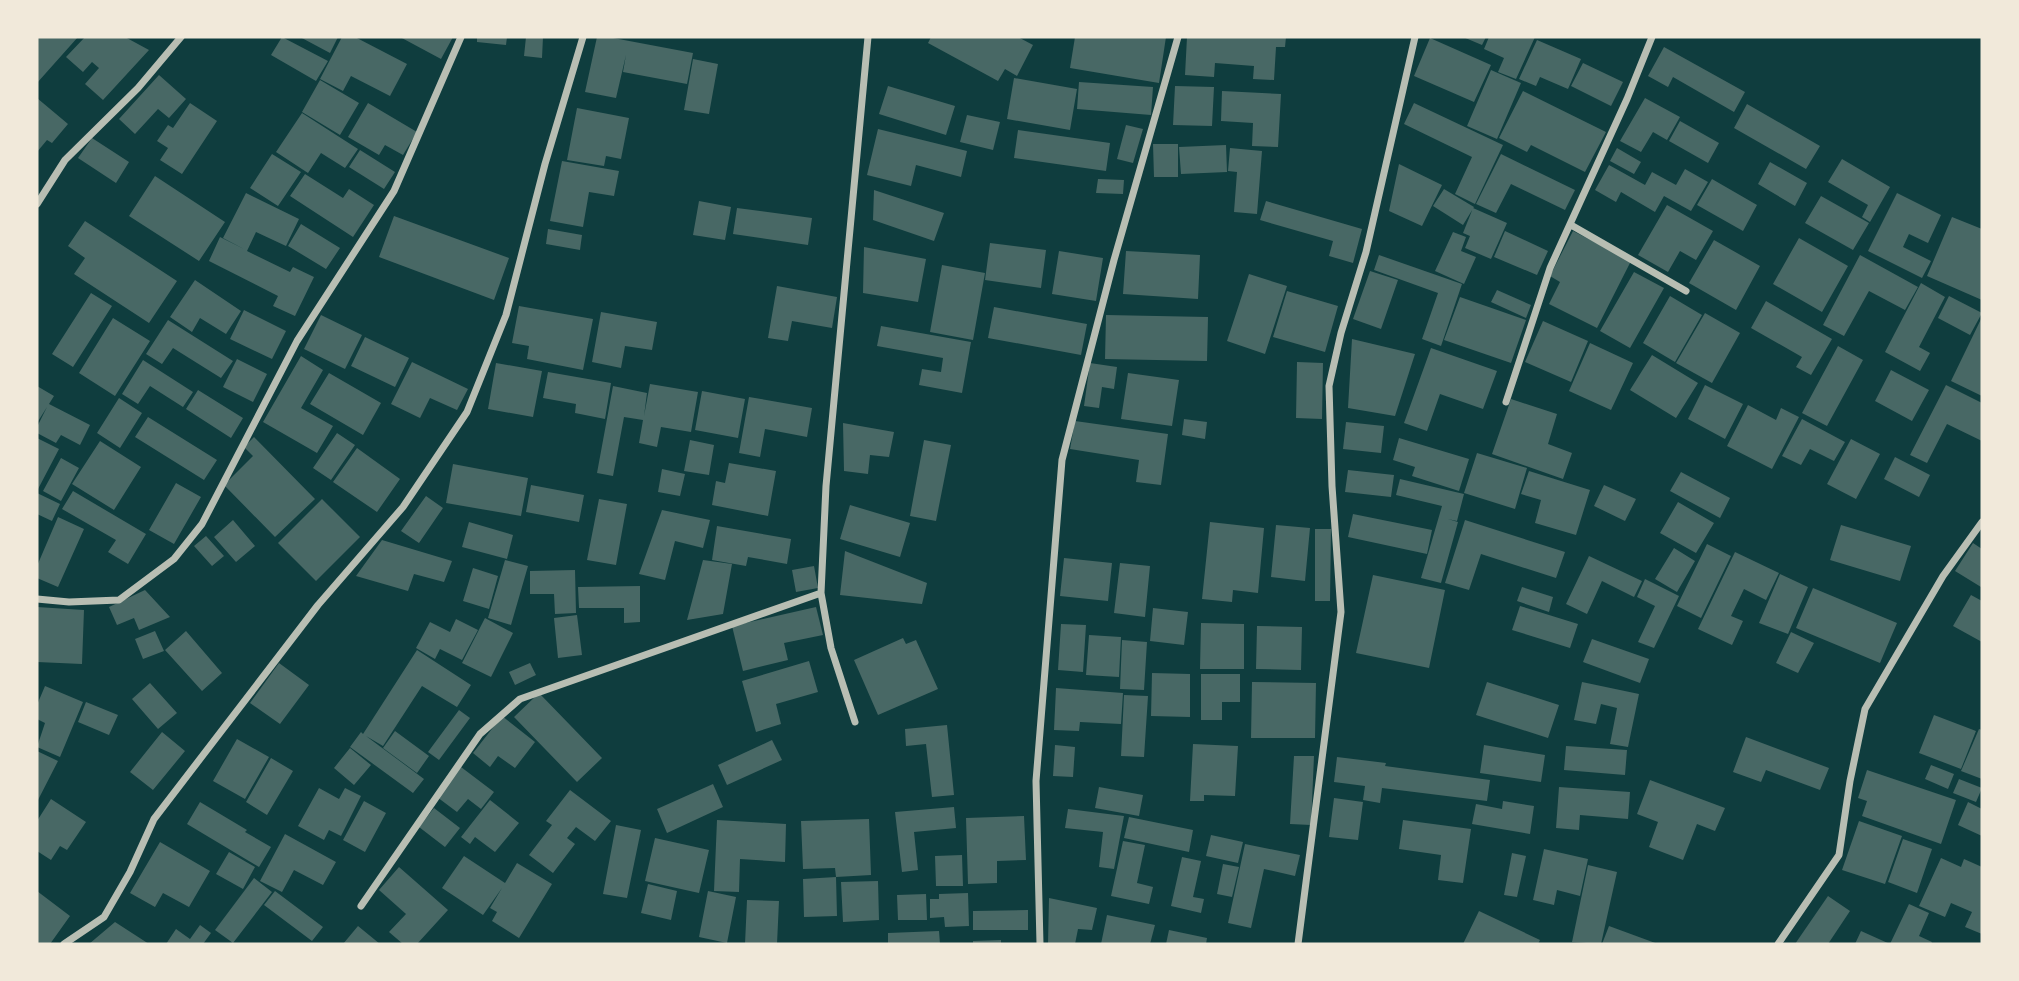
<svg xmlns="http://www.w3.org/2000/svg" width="2019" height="981" font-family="'Alegreya Sans',sans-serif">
	<rect width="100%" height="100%" fill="#0f3d3e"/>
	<path fill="#486865" d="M37,37h41l-41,46z
		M85,37h40l24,13 -46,50 -18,-16 14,-16 -7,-6 -9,10 -17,-15z
		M282,37l46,24 -12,20 -45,-26z
		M300,37h38l-8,16z
		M342,37h13l52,27 -17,32 -39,-20 -8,15 -23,-12z
		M400,37h53l-12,22z
		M477,37h30l-1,8 -29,-3z
		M526,37h17l-1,21 -18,-2z
		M597,37h11l85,16 -6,31 -64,-12 3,-17 -10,43 -31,-6z
		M931,37h87l15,8 -16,31 -12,-7 -7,12 -70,-38z
		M1075,37h91l-7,46 -89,-15z
		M1187,37h99l-1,10h-9l-2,33 -21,-1 1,-13 -39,-3 -1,14 -29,-2z
		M1463,37h23l-4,8z
		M1489,37h46l-19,42 -18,-7 6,-14 -20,-9z
		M1430,38l61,27 -17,37 -60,-26z
		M1537,40l44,19 -13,30 -28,-12 -4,9 -17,-7z
		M1664,47l81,45 -11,20 -61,-35 -5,10 -20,-11z
		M693,59l25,5 -9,50 -25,-4z
		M1583,63l40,19 -12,24 -40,-20z
		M1491,70l30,13 -24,56 -30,-13z
		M159,75l27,24 -17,19 -11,-9 -23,25 -16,-15z
		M1014,78l63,11 -7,41 -63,-11z
		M320,80l39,23 -19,32 -38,-23z
		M1079,82l74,5 -2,28 -74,-6z
		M888,86l67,20 -9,29 -67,-21z
		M1175,86l39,1 -2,39 -39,-1z
		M1222,91l59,3 -3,53 -26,-1 1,-23 -32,-2z
		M1523,91l83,41 -21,40 -54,-27 -4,7 -28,-14z
		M37,98l31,26 -16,19 -5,-3 -10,12z
		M1645,98l35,19 -13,23 -14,-8 -12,20 -21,-11z
		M190,103l27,18 -35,53 -22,-14 8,-12 -11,-7 11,-16 5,3z
		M368,103l49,29 -14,23 -18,-10 -6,10 -31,-18z
		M1414,103l89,42 -28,59 -20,-10 17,-37 -68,-33z
		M1747,104l73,42 -14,23 -72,-41z
		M577,108l52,10 -8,41 -15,-3 -2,10 -37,-6z
		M302,113l56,36 -13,19 -24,-15 -13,20 -32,-21z
		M967,115l33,7 -7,28 -33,-8z
		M1680,121l39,22 -11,20 -39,-22z
		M1126,125l17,4 -10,34 -16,-4z
		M878,129l89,22 -6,26 -45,-12 -5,21 -44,-11z
		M1018,130l92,13 -4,28 -92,-13z
		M92,138l37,24 -13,21 -38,-25z
		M1153,144h25v33h-24z
		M1226,145l1,27 -46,2 -2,-27z
		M1230,148l32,3 -5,63 -23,-2 3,-40 -9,-1z
		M1617,148l24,14 -7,12 -24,-13z
		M360,150l35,22 -11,17 -35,-22z
		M272,154l29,18 -23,34 -28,-18z
		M1501,154l74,36 -10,20 -54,-26 -15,29 -20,-9z
		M1842,159l48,28 -20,35 -8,-5 6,-12 -40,-23z
		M562,161l57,10 -5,25 -25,-4 -6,35 -33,-6z
		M1770,162l37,21 -12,23 -37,-22z
		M1399,164l43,21 -20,41 -33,-15z
		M1609,165l36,20 7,-13 24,13 9,-16 23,13 -17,29 -27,-15 -9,16 -34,-20 -5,10 -21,-12z
		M305,174l38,24 6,-9 25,16 -21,32 -63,-41z
		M155,176l70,46 -26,39 -70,-45z
		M1098,179l26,1 -1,14 -27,-1z
		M1712,179l45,26 -14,26 -46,-26z
		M1444,189l30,18 -11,18 -30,-19z
		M874,190l70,23 -10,28 -61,-21z
		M246,193l53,26 -13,27 -30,-14 -9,19 43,21 3,-5 21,10 -19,39 -22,-10 5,-10 -69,-35 11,-24 24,12 -21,-11z
		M1897,193l44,22 -13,28 -19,-9 -6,13 28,14 -9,17 -54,-27z
		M1821,196l48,27 -16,27 -48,-27z
		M699,201l32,6 -6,33 -32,-5z
		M1266,201l96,28 -9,34 -24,-7 4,-15 -73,-21z
		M1667,205l46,26 -17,29 -16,-9 -12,21 -30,-17z
		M737,208l75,10 -4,27 -75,-11z
		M1473,208l34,15 -16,36 -26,-11 5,-12 -7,-3z
		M394,216l115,42 -15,42 -115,-43z
		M1952,217l30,12v71l-55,-24z
		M85,221l92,60 -28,42 -75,-49 11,-16 -17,-12z
		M301,224l39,24 -14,21 -38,-23z
		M548,229l34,6 -2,15 -34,-6z
		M1505,231l43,20 -11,24 -43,-18z
		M1573,231l58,30 -34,67 -48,-24 11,-22 -10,-6z
		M1453,232l13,5 -5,14 15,6 -12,27 -29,-13z
		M1799,238l49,28 -26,46 -49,-28z
		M1714,240l46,26 -24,44 -47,-27z
		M990,243l56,7 -5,38 -56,-8z
		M864,247l62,12 -8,43 -55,-9z
		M1059,251l44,7 -7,43 -44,-7z
		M1126,251l74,4 -2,44 -75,-5z
		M1379,255l83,29 -21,62 -19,-7 16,-46 -64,-23z
		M1860,255l58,32 -13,23 -36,-19 -25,45 -21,-11z
		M942,265l43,8 -12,67 -43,-8z
		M1370,271l28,9 -17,49 -28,-10z
		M1634,272l30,16 -34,60 -30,-17z
		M1249,274l38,12 -22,68 -38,-13z
		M195,280l46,31 -15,23 -26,-16 -8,14 -22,-15z
		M1921,283l24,14 -26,50 11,6 -10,18 -35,-19z
		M777,286l60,11 -5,31 -40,-7 -4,20 -20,-3z
		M1497,290l34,15 -5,13 -35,-16z
		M1287,291l51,15 -13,46 -52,-15z
		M91,293l21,13 -39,61 -21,-13z
		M1670,296l32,19 -27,47 -32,-19z
		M1949,296l33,17 -12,22 -32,-17z
		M1460,297l66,23 -15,43 -67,-23z
		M1766,301l66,38 -21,36 -15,-8 6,-10 -51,-29z
		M519,306l74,13 -10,51 -56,-11 2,-13 -17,-3z
		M994,307l93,17 -6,31 -93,-17z
		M244,310l42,21 -14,28 -42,-20z
		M601,312l56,10 -5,28 -27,-4 -4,22 -29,-6z
		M1705,313l35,20 -28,50 -36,-20z
		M321,315l41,20 -17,34 -41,-20z
		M1106,315l102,2 -1,44 -102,-2z
		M1982,317v79l-31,-15z
		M113,318l37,23 -35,55 -36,-23z
		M168,320l65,41 -12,17 -48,-30 -11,16 -16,-10z
		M1543,321l45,20 -17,41 -46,-20z
		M881,326l90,16 -9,51 -43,-8 3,-16 19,3 2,-14 -66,-12z
		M365,337l44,21 -14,29 -44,-21z
		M1352,339l63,15 -20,62 -47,-8z
		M1590,343l43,20 -22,47 -42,-19z
		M1838,346l25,14 -36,66 -25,-13z
		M1431,348l66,23 -14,38 -43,-15 -13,37 -23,-8z
		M1652,355l46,28 -22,35 -46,-28z
		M301,356l22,14 -22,38 32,18 -16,27 -54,-31z
		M237,359l30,15 -14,28 -30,-15z
		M143,360l50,32 -10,15 -33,-21 -12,18 -16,-10z
		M412,362l56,27 -11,21 -27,-12 -10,20 -29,-14z
		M1297,362l26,1 -1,56 -26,-1z
		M496,363l46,8 -9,46 -45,-8z
		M1090,363l27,4 -3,22 -12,-2 -3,21 -15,-2z
		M1891,370l38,20 -17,31 -37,-20z
		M548,372l63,11 -6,36 -30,-6 1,-9 -33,-6z
		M329,373l52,30 -18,32 -53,-31z
		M1128,373l51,7 -7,46 -51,-7z
		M650,384l48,8 -7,40 -30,-5 -4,20 -18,-4 4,-23 -19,-3 -11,59 -16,-3 16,-87 34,7 -3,23z
		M1705,385l38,19 -18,35 -37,-20z
		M1946,385l36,18v38l-35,-17 -20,39 -17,-8z
		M37,386l17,10 -5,8 41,21 -10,20 -19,-10 -5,8 -19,-10v-6l10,-20 -10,16z
		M198,390l45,28 -12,20 -45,-29z
		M702,391l43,8 -7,39 -43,-8z
		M749,397l63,11 -5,29 -42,-8 -5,28 -21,-4z
		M119,398l23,15 -22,35 -23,-15z
		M1511,399l46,15 -9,30 24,9 -9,26 -71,-25z
		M1748,405l28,15 5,-12 18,9 -27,52 -45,-23z
		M148,417l69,43 -13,20 -69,-43z
		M1184,419l23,3 -2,17 -23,-4z
		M1802,419l43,23 -11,19 -24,-12 -9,16 -19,-9z
		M1075,421l93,13 -7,51 -25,-3 3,-22 -69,-11z
		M1346,422l38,4 -3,27 -38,-4z
		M843,423l51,9 -5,25 -19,-2 -2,19 -24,-3z
		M337,433l18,12 -24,35 -18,-12z
		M254,437l61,62 -40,38 -51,-52 29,-29 -9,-9z
		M37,438l22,11 -22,42z
		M1399,438l70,21 -10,32 -47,-15 3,-9 -22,-7z
		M1851,439l29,15 -24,45 -29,-15z
		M690,440l24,5 -5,30 -25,-4z
		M924,440l27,5 -15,76 -26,-5z
		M100,441l41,26 -27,43 -42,-26z
		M357,448l43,31 -23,33 -44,-30z
		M1477,453l50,15 -12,41 -51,-16z
		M1895,457l35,18 -11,22 -35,-18z
		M61,458l18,10 -18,33 -18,-10z
		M729,463l47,8 -8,45 -56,-11 4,-24 9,2z
		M453,464l75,14 -7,38 -75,-13z
		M662,469l23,5 -5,22 -22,-4z
		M1348,470l46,5 -3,22 -46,-5z
		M1529,471l61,19 -14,45 -41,-12 6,-23 -20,-6z
		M1681,472l49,26 -10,20 -50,-27z
		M1400,479l64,15 -7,27 -9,-2 10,3 -17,61 -20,-5 21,-72 -46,-11z
		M176,483l25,14 -27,47 -25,-14z
		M531,485l53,10 -5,27 -53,-10z
		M1604,485l32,14 -11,22 -31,-15z
		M73,491l73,43 -18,30 -20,-12 8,-12 -54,-31z
		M37,493l23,11 -8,17 -15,-7z
		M426,496l17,12 -24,35 -18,-12z
		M322,499l38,38 -44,44 -38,-38z
		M599,499l28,5 -11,61 -29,-5z
		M1678,502l36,21 -18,30 -36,-20z
		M850,505l60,18 -10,34 -60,-18z
		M662,510l48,10 -7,28 -28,-7 -10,39 -26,-6z
		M1353,514l79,16 -5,24 -79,-17z
		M58,517l26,12 -26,58 -21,-9v-12z
		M233,520l22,26 -19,16 -22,-25z
		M1465,520l100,32 -9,26 -75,-24 -12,36 -24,-7z
		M469,522l44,13 -6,24 -45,-12z
		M1210,522l54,6 -6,65 -25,-3 -1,12 -30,-3z
		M1276,525l34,3 -5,53 -34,-4z
		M1841,525l70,21 -11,35 -70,-21z
		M717,526l74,13 -4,25 -39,-7 -2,9 -34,-6z
		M1315,529h16l-1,72h-15z
		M206,536l18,20 -12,10 -18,-20z
		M382,540l70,21 -8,21 -30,-8 -6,17 -52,-15z
		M1973,543l9,6 -1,38 -26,-16z
		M1707,544l24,12 -30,62 -24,-12z
		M1674,548l21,13 -18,31 -22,-13z
		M845,551l82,32 -5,21 -82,-9z
		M1735,552l44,21 -13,27 -22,-11 -13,27 12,5 -11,24 -34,-16z
		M1589,556l53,25 -8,16 -32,-16 -15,33 -21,-10z
		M1064,558l48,5 -4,38 -48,-5z
		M505,560l23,6 -17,59 -23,-7z
		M703,560l29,4 -9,50 -36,6z
		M1120,563l30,3 -5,51 -31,-4z
		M814,566l4,22 -22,4 -4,-22z
		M473,568l25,8 -9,33 -26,-8z
		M575,570l1,43 -21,1 -1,-20h-24v-23z
		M1780,574l28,13 -20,47 -29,-11z
		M1373,575l72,15 -16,78 -73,-15z
		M1645,579l34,17 -25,52 -16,-6 17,-36 -18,-9z
		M640,586v36l-16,1v-15h-45l-1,-21z
		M1522,587l31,10 -4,15 -32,-11z
		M1813,588l84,35 -17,40 -84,-35z
		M145,590l25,27 -31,13 -5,-12 -17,7 -8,-18z
		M1971,595l11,6v41l-29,-16z
		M1520,606l58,18 -8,24 -58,-18z
		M37,607l47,3 -2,54 -45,-2z
		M816,607l7,28 -39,8 4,17 -45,11 -11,-45z
		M1153,608l35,4 -4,33 -34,-4z
		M577,615l5,40 -24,3 -4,-40z
		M485,618l28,15 -22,44 -29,-14z
		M456,619l22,11 -16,30 -22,-11 -5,10 -19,-11 14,-26 20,10z
		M1201,623l43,1v45h-44z
		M1061,624l25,1 -3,47 -25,-2z
		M1257,626l45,1 -1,43 -45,-1z
		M155,631l9,20 -21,8 -8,-20z
		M186,631l36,42 -20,18 -37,-41z
		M1791,632l23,11 -16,30 -22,-10z
		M1089,635l32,2 -2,40 -33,-2z
		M903,638l3,6 10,-4 22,49 -60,26 -24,-55z
		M1592,639l57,20 -9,24 -57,-21z
		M1122,640l25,2 -3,48 -24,-1z
		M417,650l54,35 -14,22 -35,-21 -39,60 -17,-10 58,43 -11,14 -63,-46 11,-15 2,2z
		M809,661l9,31 -42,12 5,20 -25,8 -14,-51z
		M279,663l30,22 -29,39 -30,-21z
		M530,663l6,12 -21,10 -6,-13z
		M1152,673l38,1v43l-39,-1z
		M1201,674h39v28h-18v18h-21z
		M1252,682l64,1 -1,55h-64z
		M1487,682l72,23 -11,33 -72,-23z
		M1582,682l57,12 -11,53 -18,-3 7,-36 -16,-4 -5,20 -22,-4z
		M150,683l27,30 -19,16 -26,-30z
		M45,686l38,16 -23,55 -23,-10 8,-24 -8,-4v-14z
		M1056,688l67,5 -2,31 -41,-2 -1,9 -25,-1z
		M539,693l63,65 -25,24 -63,-65z
		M1124,695l24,1 -4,61 -23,-1z
		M86,702l32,13 -9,20 -31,-13z
		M459,710l11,8 -31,42 -11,-8z
		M1934,715l42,16 -15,38 -42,-16z
		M502,716l33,26 -20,26 -17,-12 -8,11 -17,-14z
		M947,725l7,70 -22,2 -6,-53 -20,2 -1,-17z
		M1979,729l3,1v49l-21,-8z
		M395,731l34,25 -12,17 -34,-25z
		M162,732l23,19 -32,39 -23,-18z
		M1746,737l83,31 -9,22 -54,-20 -5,12 -28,-10z
		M237,739l32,18 -24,42 -32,-18z
		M772,740l10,20 -55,25 -9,-20z
		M1193,744l45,2 -3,50 -31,-1v6h-14z
		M1055,745l20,2 -2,30 -20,-1z
		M1484,745l61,10 -4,27 -61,-9z
		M1566,746l61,4 -2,25 -61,-5z
		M350,748l21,17 -17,20 -20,-17z
		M37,751l21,10 -21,41z
		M1294,756h20l-3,69 -21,-1z
		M1337,757l49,6 -1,3 105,14 -3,21 -105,-13 -2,15 -17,-3 2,-14 -31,-4z
		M271,758l22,13 -26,44 -21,-13z
		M1931,765l23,9 -6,15 -23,-10z
		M461,767l33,25 -13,17 -13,-10 -11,13 -20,-15z
		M1867,770l89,30 -15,44 -79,-28 5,-15 -9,-3z
		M1959,779l23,9 -6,14 -23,-9z
		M1650,780l75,28 -10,23 -18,-7 -14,36 -34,-13 9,-25 -21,-8z
		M713,784l10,23 -56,26 -10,-24z
		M1099,787l44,8 -4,21 -44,-8z
		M1559,787l71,5 -2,27 -48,-4 -1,15 -23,-2z
		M319,788l20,11 6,-11 16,8 -20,40 -12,-6 -5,10 -26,-14z
		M570,790l41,31 -16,20 -19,-14 -9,11 8,6 -22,29 -24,-18 23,-30 -6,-4z
		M1334,798l29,4 -5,38 -29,-3z
		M51,799l35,23 -19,28 -7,-4 -9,14 -14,-9v-30z
		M490,800l29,23 -24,29 -20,-15 -5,7 -9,-7z
		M364,801l22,12 -21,39 -22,-12z
		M1503,801l31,5 -4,28 -58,-10 4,-20 26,5z
		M200,802l47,28 -2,2 26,15 -12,20 -72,-43z
		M1968,802l14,7v27l-24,-11z
		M954,807l2,21 -42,4 4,38 -16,2 -7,-60z
		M434,808l26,20 -15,19 -26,-20z
		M1068,809l56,7 -10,53 -15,-2 4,-35 -38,-4z
		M1024,816l2,44 -29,1v22l-29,1 -2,-66z
		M1129,817l64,13 -4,22 -65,-14z
		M869,819l2,56 -35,2 -1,-9 -32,1 -2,-48z
		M717,820l69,4 -1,38 -45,-3 -1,33 -25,-1z
		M1403,820l68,9 -8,54 -25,-3 3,-25 -42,-6z
		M1859,821l43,15 -17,48 -43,-14z
		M616,825l25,5 -14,68 -24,-4z
		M285,834l51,28 -13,23 -29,-15 -12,22 -22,-11z
		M1211,835l32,7 -5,21 -32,-7z
		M655,838l54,12 -10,43 -54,-12z
		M1903,839l29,10 -15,44 -29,-11z
		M1123,841l22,4 -8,38 16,4 -4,17 -38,-8z
		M160,842l50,29 -21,36 -26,-14 -8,14 -25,-14z
		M1245,844l55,11 -5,21 -31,-7 -13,59 -23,-5z
		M1544,849l44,10 -8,37 -23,-6 -3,15 -21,-5z
		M229,852l26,15 -12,22 -27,-15z
		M1512,853l14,3 -9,41 -13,-2z
		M962,855l1,31h-27l-1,-30z
		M464,856l41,27 12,-20 35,21 -33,54 -27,-17 5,-9 -7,-4 12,-20 -19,27 -41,-27z
		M1182,857l19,4 -8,36 11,2 -3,14 -30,-7z
		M1941,858l20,9 3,-8 18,8v67l-17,-7 7,-15 -21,-9 -6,14 -26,-11z
		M1223,864l16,3 -7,30 -15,-3z
		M1588,865l29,7 -16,72 -29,-2z
		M399,867l49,43 -31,34h-14l-14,-12 17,-18 -27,-24z
		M836,877l1,39 -33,1 -1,-38z
		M254,878l18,14 -39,51 -18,-13z
		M878,881l1,39 -36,2 -2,-40z
		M648,884l29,7 -6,29 -30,-7z
		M37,891l33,25 -20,28h-13z
		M275,891l48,36 -11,14 -48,-36z
		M708,891l28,6 -9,46 -28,-6z
		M968,893l1,33 -24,1 -1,-10 -14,1v-19h9v-5z
		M926,894l1,26h-29l-1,-25z
		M1828,896l22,15 -22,33h-33z
		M1049,898l48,10 -5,22 -14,-1 -3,15h-27z
		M747,900l32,1 -2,43h-32z
		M1909,904l20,9 -10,23 13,6 -1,2h-76l6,-13 29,13z
		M1028,910v20h-55v-19z
		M1479,911l61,29 -2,4h-75z
		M1107,915l48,10 -5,19h-49z
		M115,922l34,22h-60z
		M200,925l11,8 -8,11h-37l10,-15 14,10z
		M358,926l22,18h-37z
		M1609,926l49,18h-56z
		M1169,930l38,8 -1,6h-40z
		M939,931l1,13h-52v-11z
		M1001,940v4h-28v-3z"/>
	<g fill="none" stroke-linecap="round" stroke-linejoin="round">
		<path stroke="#b8beb3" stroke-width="7" d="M37,204l28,-44 73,-72 43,-51
			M1571,225l115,66
			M1506,402l44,-134 77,-169 25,-62
			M37,599l32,3 50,-2 55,-41 28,-35 95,-183 97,-150 67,-154
			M855,722l-24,-74 -10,-55 5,-107 42,-449
			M361,906l119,-172 40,-35 301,-106
			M64,944l40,-27 26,-45 24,-53 164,-214 85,-98 64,-95 39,-97 39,-151 38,-127
			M1040,944l-4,-163 26,-321 52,-200 64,-223
			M1298,944l43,-332 -9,-126 -3,-100 12,-53 25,-81 49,-215
			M1778,944l61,-89 11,-74 15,-72 78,-133 39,-54"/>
	</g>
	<rect width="2019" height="981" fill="none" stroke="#f1e9da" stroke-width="77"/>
</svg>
